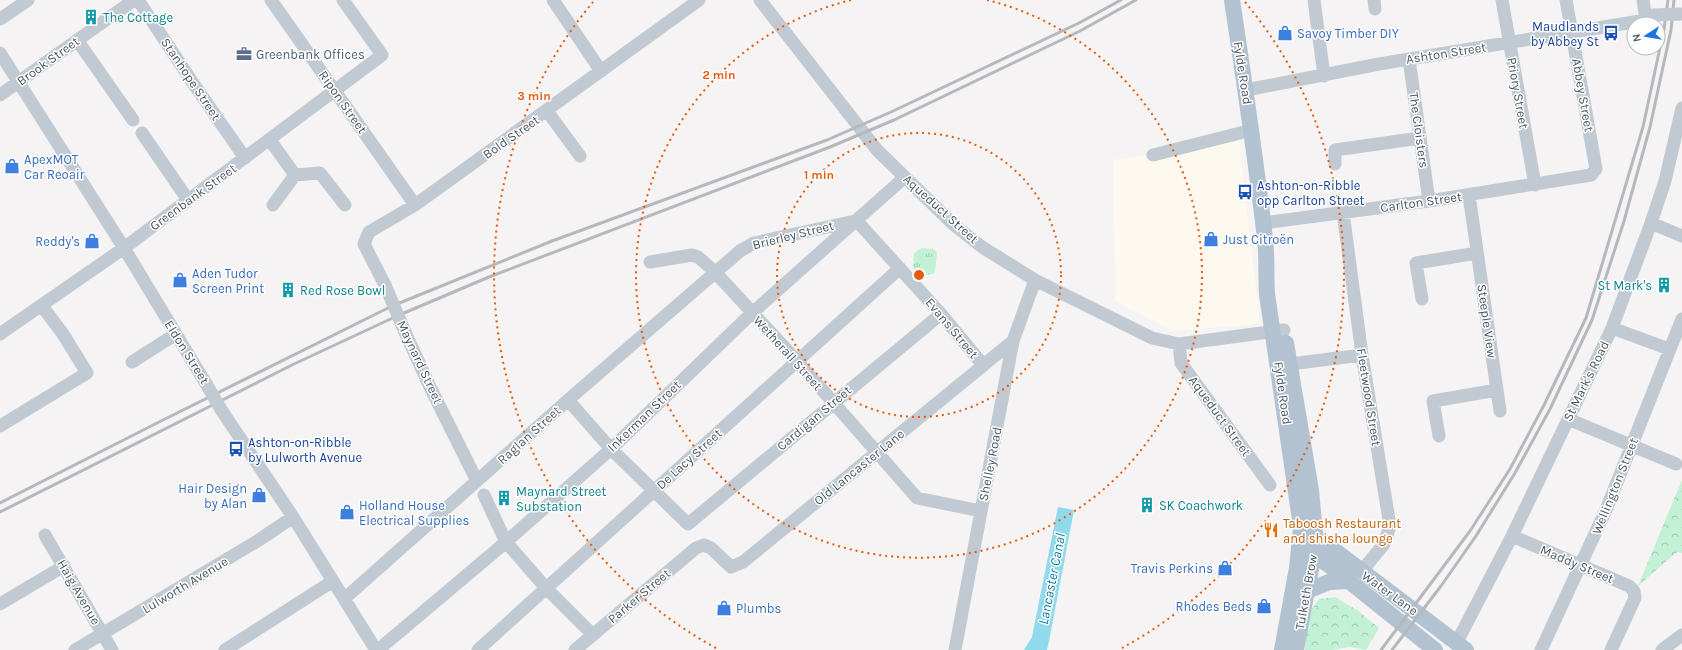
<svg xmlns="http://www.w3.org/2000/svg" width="1682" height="650" font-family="Karla,sans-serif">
	<defs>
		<pattern id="forest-crowns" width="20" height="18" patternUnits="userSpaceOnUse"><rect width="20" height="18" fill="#c3f1d5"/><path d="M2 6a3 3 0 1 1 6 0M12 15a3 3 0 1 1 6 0" fill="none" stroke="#a0c6b0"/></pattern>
		<pattern id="park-tufts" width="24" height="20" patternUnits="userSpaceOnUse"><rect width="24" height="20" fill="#c3f1d5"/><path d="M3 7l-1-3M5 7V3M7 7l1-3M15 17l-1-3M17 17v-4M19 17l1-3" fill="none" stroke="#a0c6b0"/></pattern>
	</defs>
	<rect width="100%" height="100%" fill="#f5f3f3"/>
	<path fill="#fdf9ef" d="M1239,139l21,185 -87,7 -58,-30 -2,-141z"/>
	<path fill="url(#forest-crowns)" d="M1682,480v73l-5,-1 -39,34z
		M1335,597l22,13 22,18 -13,22 -17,-3 -18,3h-26l2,-34 12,-17z"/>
	<path fill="url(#park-tufts)" d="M922,248l11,1 4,3 -2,21c-9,3 -15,2 -22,-4l1,-16z"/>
	<path fill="#90daee" d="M1058,507l16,3 -25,131 -2,9h-23l8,-13z"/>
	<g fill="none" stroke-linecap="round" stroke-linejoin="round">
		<path stroke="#c1cad2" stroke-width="13" d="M138,0l57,86 50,72
			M271,0l144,205
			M553,0l48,71
			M760,0l117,150 77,75 28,22 53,33 117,58 27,6 105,-14
			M1314,0l10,76
			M1374,0l1,9
			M1502,0l33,185
			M1643,0l3,19
			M0,19l28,-19
			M77,40l56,80
			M0,53l124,195 81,134
			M1409,59l20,142
			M1246,90l133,-26 261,-43 14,-6
			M0,95l134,-95
			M547,111l33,45
			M142,133l46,67
			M270,140l25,35 25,-2 25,32
			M1153,155l99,-25
			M1335,164v-14l85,-12
			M1469,195l31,216
			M273,205l22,-30
			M1343,212l19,143 28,171 -6,18 -23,28
			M856,220l85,94 42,51
			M1263,223l166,-22 162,-26 5,-6 -30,-169
			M1651,223l31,13
			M650,262l42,-7 6,2 17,15 82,89 120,137 64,13
			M385,285l-21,-41 5,-12 46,-27 284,-205
			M1422,299l-6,-36 61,-10
			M1612,328l57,21
			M405,332l25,55 47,94
			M0,334l124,-86 258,-193 -39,-55
			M1179,344l2,19 89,122
			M132,362l44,-28
			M1290,364l72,-9
			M568,400l43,49 77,75 253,-210
			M222,411l71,106 83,133
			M1568,419l108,45
			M0,426l87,-53 -24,-39 -21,-28
			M1439,436l-6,-35 64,-11
			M484,495l22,47 40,46 46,46
			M45,535l67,115
			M1512,536l117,50 5,5 1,7 -24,52
			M344,599l224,-199 172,-149 14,-8 101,-22
			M0,604l64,-38
			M1457,642l55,-106 100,-208 39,-105 14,-42 17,-73
			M75,650l184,-110 34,-23
			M225,650l108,-69
			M378,650l128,-108 105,-93 141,-136 153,-136
			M478,650l422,-382
			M575,650l121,-102 8,-3 7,3 20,19 12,-5 270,-221
			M955,650l58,-309 22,-61
			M1541,650l65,-140 76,-191
			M1662,650l20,-15"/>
		<path stroke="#b3c2d1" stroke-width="16" d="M1232,0c12,80 24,159 33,239 2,17 1,37 2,55l34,233 -4,41 -15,82
			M1286,343l25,147 4,44 -4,35 -15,81
			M1308,530l158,120
			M1306,549l24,17 105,84
			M1307,591l22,-9 19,-1"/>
		<path stroke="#b5b8bd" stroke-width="3" d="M0,503l157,-80 235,-117 160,-65 275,-101 64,-28 188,-89 42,-23
			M0,512l294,-148 103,-48 92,-39 341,-130 64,-27 186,-89 56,-31
			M1381,650l89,-119 40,-62 34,-64 42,-87 57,-191 21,-98 4,-29
			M1392,650l49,-64 35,-50 39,-63 35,-64 42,-89 32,-99 26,-94 21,-97 3,-30"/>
		<path stroke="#c1cad2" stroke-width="13" d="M1654,15l28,-1
			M385,285l20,47
			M205,382l17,29"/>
	</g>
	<g fill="none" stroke="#e8590c" stroke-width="2" stroke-dasharray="2 4">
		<circle cx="919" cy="275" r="142"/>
		<path d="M987 0A283 283 0 1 1 851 0"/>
		<path d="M716 648A425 425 0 0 1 593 2M1245 2A425 425 0 0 1 1122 648"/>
	</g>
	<defs>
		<symbol id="building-bare" viewBox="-9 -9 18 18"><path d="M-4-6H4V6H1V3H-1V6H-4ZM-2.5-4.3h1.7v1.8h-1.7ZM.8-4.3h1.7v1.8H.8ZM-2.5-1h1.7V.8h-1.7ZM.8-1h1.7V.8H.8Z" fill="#0f9aa8" stroke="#fff" stroke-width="2.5" paint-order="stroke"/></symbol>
		<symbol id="shop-bare" viewBox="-9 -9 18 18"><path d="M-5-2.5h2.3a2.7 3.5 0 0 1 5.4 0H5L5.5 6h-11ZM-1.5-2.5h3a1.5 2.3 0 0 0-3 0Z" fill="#3f7fe0" stroke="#fff" stroke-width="2.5" paint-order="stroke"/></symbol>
		<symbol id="bus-bare" viewBox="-9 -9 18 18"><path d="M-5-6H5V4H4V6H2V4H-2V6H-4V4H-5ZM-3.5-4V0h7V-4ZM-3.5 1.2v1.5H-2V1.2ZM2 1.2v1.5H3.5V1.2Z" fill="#1a4fb4" stroke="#fff" stroke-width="2.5" paint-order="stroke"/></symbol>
		<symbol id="office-bare" viewBox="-9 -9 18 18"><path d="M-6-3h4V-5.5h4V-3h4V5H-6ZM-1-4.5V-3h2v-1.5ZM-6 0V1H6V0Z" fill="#5c6f8a" stroke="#fff" stroke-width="2.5" paint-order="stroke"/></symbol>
		<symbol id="restaurant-bare" viewBox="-9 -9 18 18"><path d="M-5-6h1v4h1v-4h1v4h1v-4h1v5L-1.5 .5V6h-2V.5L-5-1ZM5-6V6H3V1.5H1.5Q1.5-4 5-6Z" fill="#e8710a" stroke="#fff" stroke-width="2.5" paint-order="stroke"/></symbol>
	</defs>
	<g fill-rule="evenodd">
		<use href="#building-bare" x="80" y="6" width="22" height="22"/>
		<use href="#shop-bare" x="1274" y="22" width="22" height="22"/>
		<use href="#bus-bare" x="1600" y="22" width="22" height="22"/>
		<use href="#office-bare" x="233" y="43" width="22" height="22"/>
		<use href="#shop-bare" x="1" y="155" width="22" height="22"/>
		<use href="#bus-bare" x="1234" y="181" width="22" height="22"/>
		<use href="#shop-bare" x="1200" y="228" width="22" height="22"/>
		<use href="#shop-bare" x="81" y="230" width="22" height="22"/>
		<use href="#shop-bare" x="169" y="269" width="22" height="22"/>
		<use href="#building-bare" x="1653" y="274" width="22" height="22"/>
		<use href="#building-bare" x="277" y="279" width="22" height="22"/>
		<use href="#bus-bare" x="225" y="438" width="22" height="22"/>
		<use href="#shop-bare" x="248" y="484" width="22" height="22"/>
		<use href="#building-bare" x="493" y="487" width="22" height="22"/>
		<use href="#building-bare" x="1136" y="494" width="22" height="22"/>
		<use href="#shop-bare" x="336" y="501" width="22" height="22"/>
		<use href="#restaurant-bare" x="1260" y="519" width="22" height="22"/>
		<use href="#shop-bare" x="1214" y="557" width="22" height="22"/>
		<use href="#shop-bare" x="1253" y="595" width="22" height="22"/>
		<use href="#shop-bare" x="713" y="597" width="22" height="22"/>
	</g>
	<g text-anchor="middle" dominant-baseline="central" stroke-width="3" stroke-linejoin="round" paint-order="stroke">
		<g font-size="13" fill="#0d838f" stroke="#fff" text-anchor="start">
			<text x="103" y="17">The Cottage</text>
			<text x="1652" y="285" text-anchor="end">St Mark's</text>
			<text x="300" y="290">Red Rose Bowl</text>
			<text x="516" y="491">Maynard Street<tspan x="516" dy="15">Substation</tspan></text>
			<text x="1159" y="505">SK Coachwork</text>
		</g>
		<g font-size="13" fill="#164399" stroke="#fff" text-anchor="start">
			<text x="1599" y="26" text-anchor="end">Maudlands<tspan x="1599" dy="15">by Abbey St</tspan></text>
			<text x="1257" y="185">Ashton-on-Ribble<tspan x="1257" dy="15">opp Carlton Street</tspan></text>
			<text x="248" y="442">Ashton-on-Ribble<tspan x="248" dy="15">by Lulworth Avenue</tspan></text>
		</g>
		<g font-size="13" fill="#366cbe" stroke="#fff" text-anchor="start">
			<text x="1297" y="33">Savoy Timber DIY</text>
			<text x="24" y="159">ApexMOT<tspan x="24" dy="15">Car Reoair</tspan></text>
			<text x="1223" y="239">Just Citroën</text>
			<text x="80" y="241" text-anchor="end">Reddy's</text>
			<text x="192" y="273">Aden Tudor<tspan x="192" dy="15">Screen Print</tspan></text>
			<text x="247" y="488" text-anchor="end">Hair Design<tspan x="247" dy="15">by Alan</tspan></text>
			<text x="359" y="505">Holland House<tspan x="359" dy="15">Electrical Supplies</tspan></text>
			<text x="1213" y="568" text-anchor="end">Travis Perkins</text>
			<text x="1252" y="606" text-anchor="end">Rhodes Beds</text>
			<text x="736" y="608">Plumbs</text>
		</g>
		<g font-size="13" fill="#4a5661" stroke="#fff">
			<text transform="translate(1446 53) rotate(-9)">Ashton Street</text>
			<text transform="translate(48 61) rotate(-36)">Brook Street</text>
			<text transform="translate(1243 73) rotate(81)">Fylde Road</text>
			<text transform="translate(191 79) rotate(56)">Stanhope Street</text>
			<text transform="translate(1518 93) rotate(80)">Priory Street</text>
			<text transform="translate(1583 95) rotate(80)">Abbey Street</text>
			<text transform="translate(343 102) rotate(55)">Ripon Street</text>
			<text transform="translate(1419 130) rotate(82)">The Cloisters</text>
			<text transform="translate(511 137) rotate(-35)">Bold Street</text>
			<text transform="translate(193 197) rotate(-36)">Greenbank Street</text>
			<text transform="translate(1421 202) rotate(-8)">Carlton Street</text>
			<text transform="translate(941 209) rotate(42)">Aqueduct Street</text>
			<text transform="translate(793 235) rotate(-14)">Brierley Street</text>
			<text transform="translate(1487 321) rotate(82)">Steeple View</text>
			<text transform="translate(952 328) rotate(50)">Evans Street</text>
			<text transform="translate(187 352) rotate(58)">Eldon Street</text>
			<text transform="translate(788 353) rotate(48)">Wetherall Street</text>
			<text transform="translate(420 362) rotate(65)">Maynard Street</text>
			<text transform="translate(1586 381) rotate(-64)">St Mark's Road</text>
			<text transform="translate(1283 393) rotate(82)">Fylde Road</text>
			<text transform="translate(1369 397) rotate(81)">Fleetwood Street</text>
			<text transform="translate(644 416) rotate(-44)">Inkerman Street</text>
			<text transform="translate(1220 416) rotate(54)">Aqueduct Street</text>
			<text transform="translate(814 418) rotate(-40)">Cardigan Street</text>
			<text transform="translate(529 435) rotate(-42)">Raglan Street</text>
			<text transform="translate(689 459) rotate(-42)">De Lacy Street</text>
			<text transform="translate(990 464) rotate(-79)">Shelley Road</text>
			<text transform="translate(859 467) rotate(-39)">Old Lancaster Lane</text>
			<text transform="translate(1615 486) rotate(-68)">Wellington Street</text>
			<text transform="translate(1577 564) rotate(23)">Maddy Street</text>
			<text transform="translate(185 585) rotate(-31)">Lulworth Avenue</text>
			<text transform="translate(79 592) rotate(60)">Haig Avenue</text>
			<text transform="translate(1306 592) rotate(-80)">Tulketh Brow</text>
			<text transform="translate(1390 593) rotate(36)">Water Lane</text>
			<text transform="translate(639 596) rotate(-40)">Parker Street</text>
		</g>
		<g font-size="13" fill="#4e5e75" stroke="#fff" text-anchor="start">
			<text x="256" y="54">Greenbank Offices</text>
		</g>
		<g font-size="13" fill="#c56008" stroke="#fff" text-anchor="start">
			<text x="1283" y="523">Taboosh Restaurant<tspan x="1283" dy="15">and shisha lounge</tspan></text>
		</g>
		<g font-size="14" font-style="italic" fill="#0c7c9b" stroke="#fff">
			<text transform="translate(1052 579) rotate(-79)">Lancaster Canal</text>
		</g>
	</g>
	<circle cx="919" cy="275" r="6" fill="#e8590c" stroke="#fff" stroke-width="2"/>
	<g font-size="12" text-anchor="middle" font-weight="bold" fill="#e8590c" stroke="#fff" stroke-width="3" stroke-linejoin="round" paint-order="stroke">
		<text x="719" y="79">2 min</text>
		<text x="534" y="100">3 min</text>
		<text x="819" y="179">1 min</text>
	</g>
	<g transform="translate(1646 36) rotate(258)"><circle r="19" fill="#ffffff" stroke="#b7bbc0"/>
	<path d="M0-3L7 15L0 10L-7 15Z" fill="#1a73e8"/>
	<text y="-6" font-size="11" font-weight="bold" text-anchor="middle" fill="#4a5661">N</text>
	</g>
</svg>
